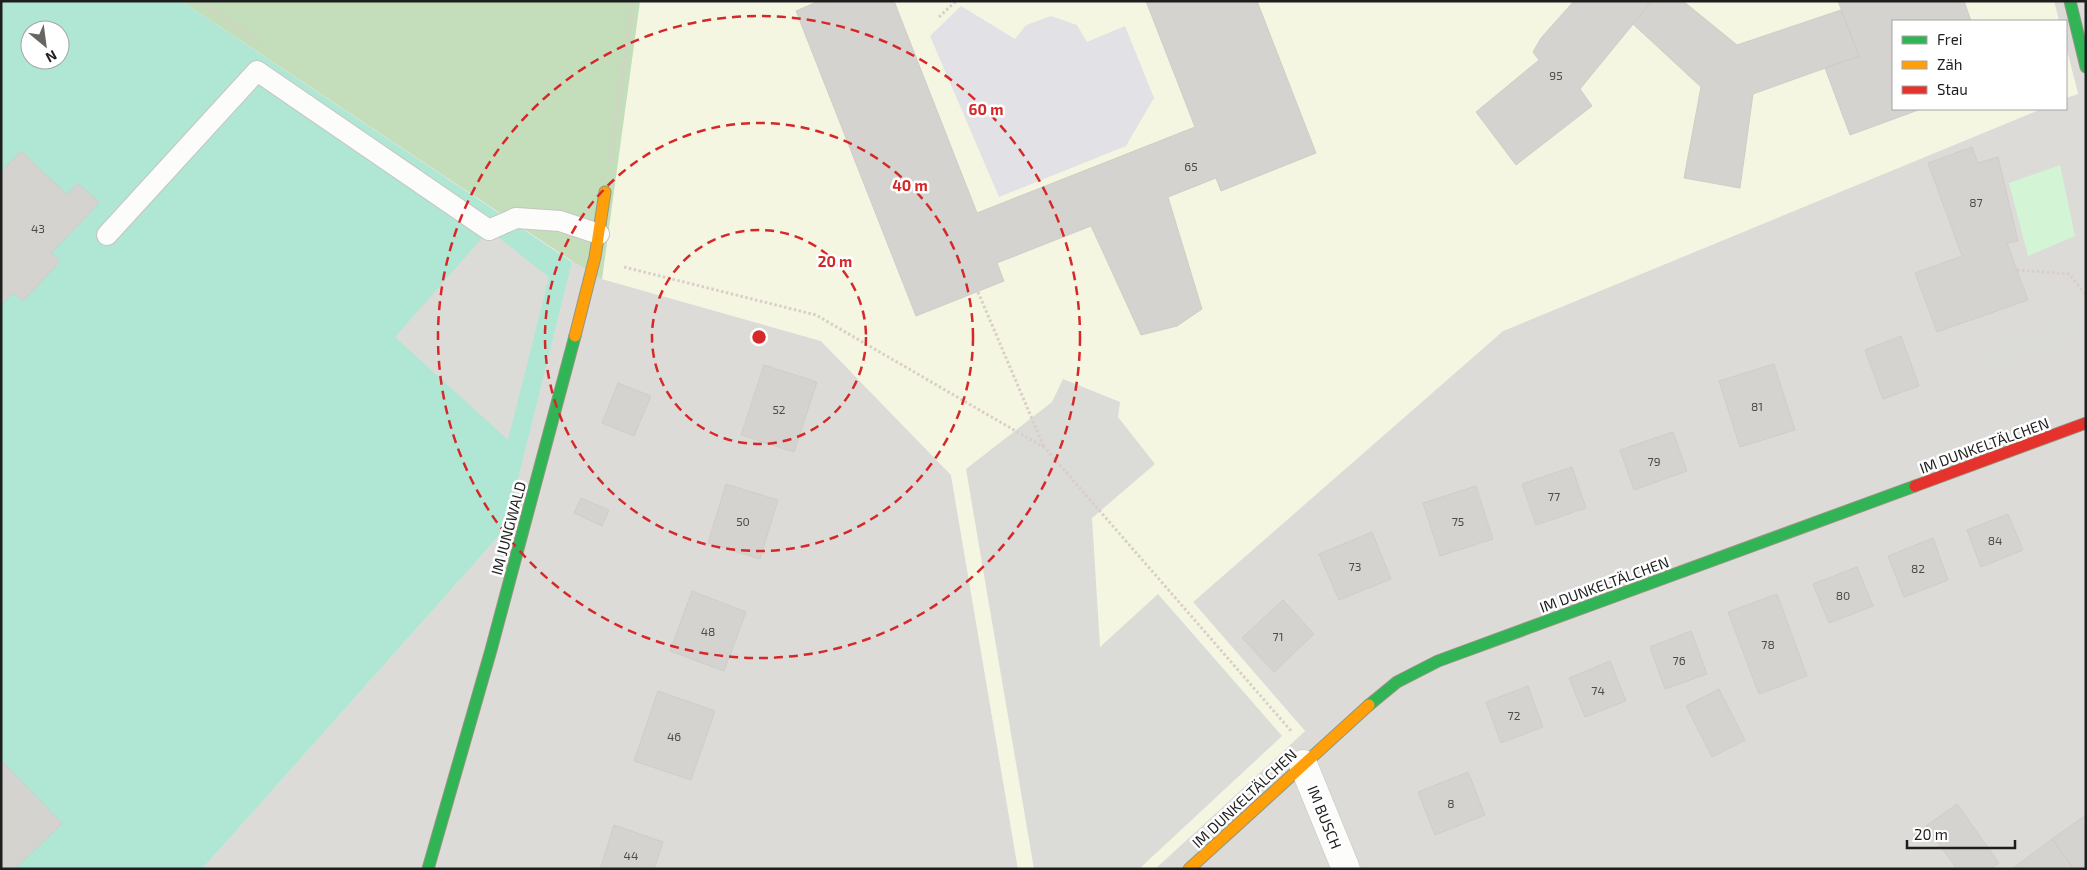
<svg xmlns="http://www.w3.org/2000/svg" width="2087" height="870" font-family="'Exo 2',sans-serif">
	<rect width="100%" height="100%" fill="#edece6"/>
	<path fill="#dcdbd8" d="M2054,1h32v868h-931l150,-138 -112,-129 310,-271 538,-222h25v-11l12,-5 -12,-46v-26h-7z
		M572,261l30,18 219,62 130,134 67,394h-816l304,-341z"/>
	<path fill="#f5f6e1" d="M640,1h1414l5,20h-166v88h148l-538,222 -310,271 112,129 -150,138h-137l-67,-394 -130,-134 -219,-62z
		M2066,47l12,47 -12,4z"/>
	<path fill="#c4ddba" d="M181,1h459l-38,278 -30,-18z"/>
	<path fill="#d3f5d6" d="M2060,165l15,71 -47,20 -19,-73z"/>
	<path fill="#afe7d4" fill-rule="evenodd" d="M1,1h180l391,261 -66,266 -304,341h-201zM30,30h30v30h-30z"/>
	<path fill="#dbdbd8" d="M489,230l60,47 -41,163 -113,-103z
		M2080,318l5,17 -92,32 -6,-17z
		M1063,379l57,23 -2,15 37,47 -63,54 8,129 58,-53 124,142 -143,133h-105l-68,-400 86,-67z"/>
	<path fill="#e2e1e5" d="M961,6l54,33 11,-14 25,-9 26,9 10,17 38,-16 29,72 -28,48 -127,51 -69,-161z"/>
	<path fill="#d5d3cf" stroke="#d0cdc7" d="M819,1h75l83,212 218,-86 -49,-126h111l59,152 -95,38 -5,-13 -48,19 34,112 -25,17 -36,9 -50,-109 -94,37 7,18 -88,35 -120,-305z
		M1574,1h78l-72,88 12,17 -76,59 -40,-53 63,-52 -6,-8 8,-14z
		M1652,1h31l54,44 104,-35 18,46 -106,38 -13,94 -56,-10 17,-91 -68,-63z
		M1838,1h126l7,20h-78v88h28l-71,26 -25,-67 34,-12z
		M1972,147l6,16 20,-6 20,84 -11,2 21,57 -91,32 -22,-59 47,-17 -34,-93z
		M21,151l46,44 11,-12 21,20 -48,50 9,8 -37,40 -10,-8 -12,12v-133z
		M1901,336l18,50 -36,13 -18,-49z
		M1774,364l21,66 -55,17 -21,-66z
		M764,365l53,17 -23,70 -53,-17z
		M618,383l33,13 -17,40 -32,-13z
		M1673,432l14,39 -53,19 -14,-40z
		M1572,467l14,41 -50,17 -14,-41z
		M726,484l52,16 -18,59 -52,-16z
		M1476,486l17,53 -53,17 -17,-53z
		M581,498l28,12 -7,16 -28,-13z
		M2008,514l15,36 -42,17 -14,-37z
		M1372,532l19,47 -52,21 -20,-46z
		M1933,538l15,42 -44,17 -16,-41z
		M1857,567l16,39 -44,17 -16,-39z
		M692,591l54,21 -22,59 -54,-20z
		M1777,594l30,82 -48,18 -31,-82z
		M1283,600l31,34 -40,38 -32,-34z
		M1691,631l16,43 -42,15 -15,-42z
		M1610,661l16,40 -41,16 -16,-39z
		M1528,686l15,41 -42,16 -15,-41z
		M1719,689l26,51 -33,17 -26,-51z
		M658,691l57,20 -24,69 -57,-19z
		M1,761l61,62 -47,46h-14z
		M1468,772l17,43 -50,20 -17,-43z
		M1957,804l42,59 -9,6h-33l-31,-43z
		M2086,815v54h-12l-22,-30z
		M614,825l49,17 -9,27h-54z
		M2052,839l22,30h-62z"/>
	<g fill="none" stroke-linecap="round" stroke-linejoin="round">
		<defs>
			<path id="lane" d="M107,235l150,-164 232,159 27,-12 44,3 39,13"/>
			<path id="street" d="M1303,764l43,105"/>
			<path id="fast" d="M2070,1l16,66
				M1369,705l28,-23 41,-21 477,-175
				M428,869l63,-219 84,-314"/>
			<path id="slow" d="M575,336l20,-79 10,-65
				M1189,869l180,-164"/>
			<path id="jam" d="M1915,486l171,-63"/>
		</defs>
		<use href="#lane" stroke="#c5c5c2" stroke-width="22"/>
		<use href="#street" stroke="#c5c5c2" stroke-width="29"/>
		<use href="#fast" stroke="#93977e" stroke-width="13"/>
		<use href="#slow" stroke="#93977e" stroke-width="13"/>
		<use href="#jam" stroke="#93977e" stroke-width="13"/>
		<path stroke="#dbcdc9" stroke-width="3" stroke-dasharray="2.5 2.5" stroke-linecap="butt" d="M199,1l59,41
			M939,17l17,-16
			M609,162l18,-119 5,-42
			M624,267l192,48 229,133 247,284
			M2017,270l52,4 17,21
			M978,292l66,155"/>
		<use href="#lane" stroke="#fcfcfb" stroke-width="20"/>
		<use href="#street" stroke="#fcfcfb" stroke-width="28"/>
		<use href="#fast" stroke="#30b455" stroke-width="11"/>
		<use href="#slow" stroke="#ff9f0a" stroke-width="11"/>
		<use href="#jam" stroke="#e5322d" stroke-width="11"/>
	</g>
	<g fill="none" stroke="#d62828" stroke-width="2.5" stroke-dasharray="9 6">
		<circle cx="759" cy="337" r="107"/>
		<circle cx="759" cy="337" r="214"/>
		<circle cx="759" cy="337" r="321"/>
	</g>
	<g text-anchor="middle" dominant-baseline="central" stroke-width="5" stroke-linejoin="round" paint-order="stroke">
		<g font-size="12" fill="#4c4b4a">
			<text x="1556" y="75">95</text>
			<text x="1191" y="166">65</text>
			<text x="1976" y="202">87</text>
			<text x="38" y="228">43</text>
			<text x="1757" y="406">81</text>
			<text x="779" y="409">52</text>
			<text x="1654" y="461">79</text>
			<text x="1554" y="496">77</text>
			<text x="743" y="521">50</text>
			<text x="1458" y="521">75</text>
			<text x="1995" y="540">84</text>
			<text x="1355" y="566">73</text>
			<text x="1918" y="568">82</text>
			<text x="1843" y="595">80</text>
			<text x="708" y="631">48</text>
			<text x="1278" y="636">71</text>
			<text x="1768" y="644">78</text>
			<text x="1679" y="660">76</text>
			<text x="1598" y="690">74</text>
			<text x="1514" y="715">72</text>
			<text x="674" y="736">46</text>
			<text x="1451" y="803">8</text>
			<text x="631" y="855">44</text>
		</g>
		<g font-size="15" fill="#1e1e1e" stroke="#fff">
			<text transform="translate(1984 445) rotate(-20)">IM DUNKELTÄLCHEN</text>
			<text transform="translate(508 528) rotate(-75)">IM JUNGWALD</text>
			<text transform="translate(1604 584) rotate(-20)">IM DUNKELTÄLCHEN</text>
			<text transform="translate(1244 798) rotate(-43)">IM DUNKELTÄLCHEN</text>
			<text transform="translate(1325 817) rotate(68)">IM BUSCH</text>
		</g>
	</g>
	<circle cx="759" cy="337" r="8" fill="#d62828" stroke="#fff" stroke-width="2.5"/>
	<g font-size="15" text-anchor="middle" font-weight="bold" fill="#d62828" stroke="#fff" stroke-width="5" stroke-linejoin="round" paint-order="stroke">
		<text x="986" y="115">60 m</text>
		<text x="910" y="191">40 m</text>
		<text x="835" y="267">20 m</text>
	</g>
	<rect width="2087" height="870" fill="none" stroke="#1e1e1e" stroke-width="5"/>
	<rect x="1892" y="20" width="175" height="90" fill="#ffffff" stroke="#a5a5a5"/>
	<rect x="1902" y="36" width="25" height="8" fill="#30b455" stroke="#a5a5a5"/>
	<text x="1937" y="45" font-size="15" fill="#1e1e1e">Frei</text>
	<rect x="1902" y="61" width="25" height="8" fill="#ff9f0a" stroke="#a5a5a5"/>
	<text x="1937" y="70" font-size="15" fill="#1e1e1e">Zäh</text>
	<rect x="1902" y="86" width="25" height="8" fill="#e5322d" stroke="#a5a5a5"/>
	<text x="1937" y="95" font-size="15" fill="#1e1e1e">Stau</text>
	<g transform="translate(45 45) rotate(151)"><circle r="24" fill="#ffffff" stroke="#a5a5a5"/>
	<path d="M0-4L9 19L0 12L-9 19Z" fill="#666664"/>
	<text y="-8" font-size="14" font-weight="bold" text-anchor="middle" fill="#1e1e1e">N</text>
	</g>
	<path d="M1907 840v8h108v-8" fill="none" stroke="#1e1e1e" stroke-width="2.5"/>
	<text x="1914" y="840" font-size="15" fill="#1e1e1e" stroke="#ffffff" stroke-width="4" paint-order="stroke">20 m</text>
</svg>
